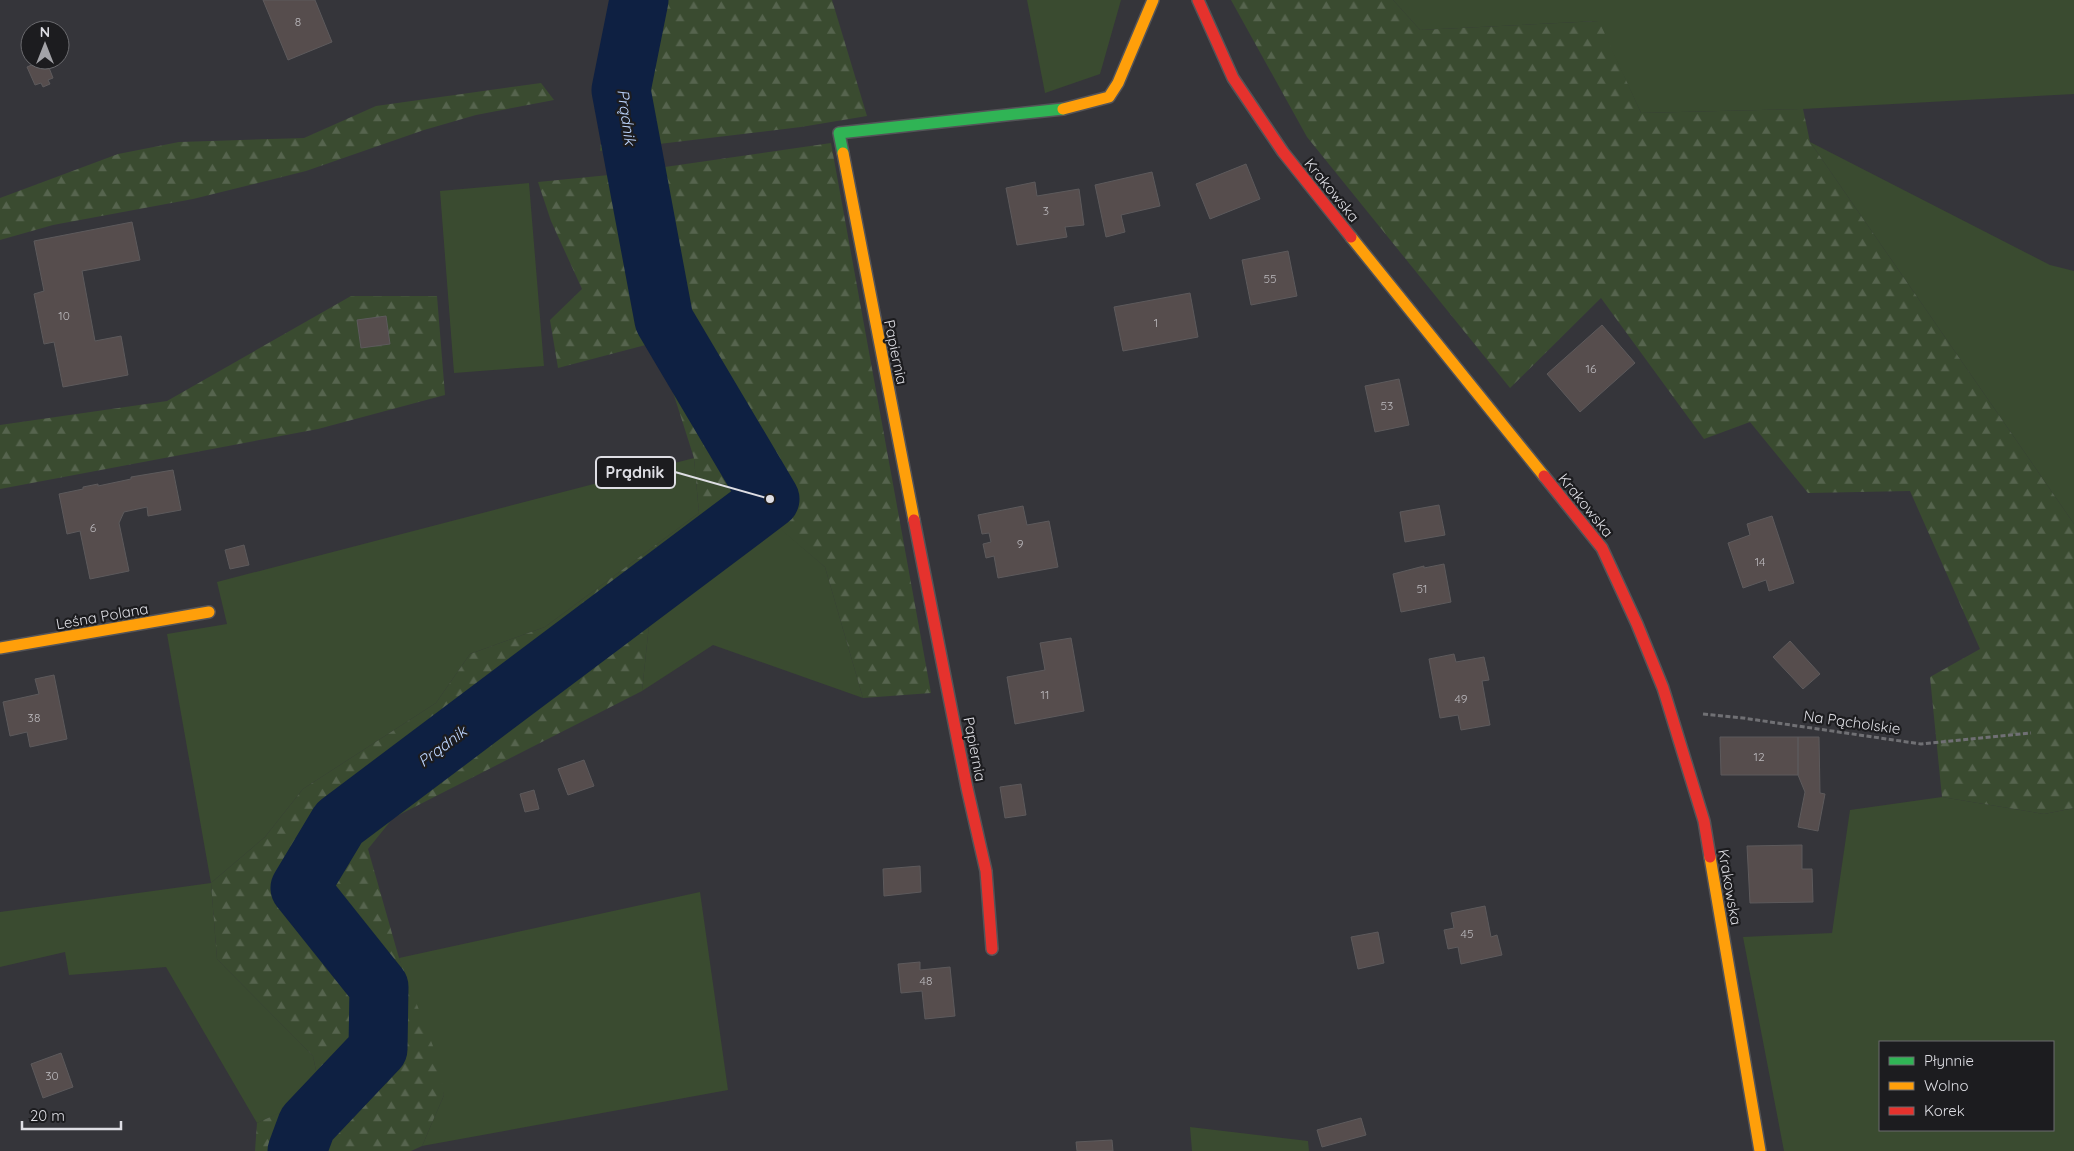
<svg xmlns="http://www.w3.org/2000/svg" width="2074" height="1151" font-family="Quicksand,sans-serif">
	<defs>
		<pattern id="forest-firs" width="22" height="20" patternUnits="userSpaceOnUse" patternTransform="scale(1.25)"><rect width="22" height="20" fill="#3a4b30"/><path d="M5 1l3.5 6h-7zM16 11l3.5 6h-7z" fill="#56644e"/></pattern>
	</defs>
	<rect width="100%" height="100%" fill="#35353a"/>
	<path fill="#3a4b30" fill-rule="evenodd" d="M1027,0h94l-21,74 -55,19z
		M1393,0h681v94l-271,15 -162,4 -43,-92 -178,9z
		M1810,142l240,123 24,6v253z
		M529,183l15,183 -90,7 -14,-182z
		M694,458l5,55 -154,114 -75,27 -34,49 -133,86 -38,48 -54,46 6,76 96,97 8,39 -64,28 -91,-156 -97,8 -4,-23 -65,15v-55l211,-29 -44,-249 60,-10 -10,-42z
		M773,522l52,45 38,131 -150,-53 -71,46 8,-76z
		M1942,797l102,17 30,-6v343h-290l-41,-214 89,-4 18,-123zM1880,1042h173v88h-173z
		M700,892l28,198 -306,56 22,-51 -45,-137z
		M1190,1127l118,14 1,10h-117z"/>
	<path fill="url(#forest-firs)" d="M620,0h212l35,116 -66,11 -201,24z
		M1231,0h162l27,30 179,-9 42,92 162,-4 7,33 264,382v284l-30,6 -102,-17 -12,-120 50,-28 -70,-158 -102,2 -58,-71 -46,17 -103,-141 -91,90 -203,-251z
		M541,83l13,17 -78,15 -52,15 -118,41 -113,28 -140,26 -53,15v-42l118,-44 61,-12 125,-4 72,-32z
		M831,143l100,550 -68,5 -38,-131 -53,-45 -122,93 -8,76 -249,127 -25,31 31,109 39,101 6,36 -22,51 -11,5h-156l2,-28 64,-29 -8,-38 -96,-97 -6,-76 54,-46 38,-48 133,-86 34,-49 75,-27 154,-114 -5,-55 -37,-116 -99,26 -8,-48 32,-31 -31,-68 -13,-39 71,-7z
		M351,296h86l8,99 -127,34 -318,60v-64l167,-24z"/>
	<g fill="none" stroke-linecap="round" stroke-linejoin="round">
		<path stroke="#0e2042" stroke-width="59" d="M297,1151l10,-27 71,-75 1,-62 -79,-99 39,-65 431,-324 -106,-179 -43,-230 18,-90"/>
	</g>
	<path fill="#564d4d" stroke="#5d5a5c" d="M263,0h52l17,42 -44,18z
		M43,60h3l7,18 -5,2 2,4 -7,3 -2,-4 -6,2 -8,-18z
		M1246,164l14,35 -50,20 -14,-35z
		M1152,172l8,34 -39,9 4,17 -19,5 -11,-52z
		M1035,182l2,14 42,-7 5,36 -19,2 2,10 -50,8 -11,-57z
		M132,222l8,38 -58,11 13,70 26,-5 7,39 -65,12 -9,-45 -10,2 -10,-50 10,-3 -10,-50z
		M1288,251l9,45 -46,9 -9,-45z
		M1190,293l8,44 -75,14 -9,-44z
		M386,316l4,28 -29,4 -4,-28z
		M1602,325l33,38 -55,49 -33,-38z
		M1399,379l10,46 -34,7 -10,-46z
		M173,470l8,40 -33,6 -1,-9 -23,5 -5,11 10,48 -39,8 -10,-48 -13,3 -8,-40 24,-5v-2l15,-3v2l33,-7v-2z
		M1439,505l6,30 -40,7 -5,-30z
		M1023,506l4,19 22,-4 9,46 -60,11 -4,-22 -8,2 -3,-14 8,-2 -2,-9 -7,1 -4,-19z
		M1772,516l22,67 -25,8 -3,-11 -23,8 -15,-45 22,-8 -3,-11z
		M244,545l5,20 -19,4 -5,-19z
		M1444,564l7,38 -50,10 -8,-38 31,-8v2z
		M1071,638l13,73 -69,13 -8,-47 38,-7 -5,-27z
		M1790,641l30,33 -17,15 -30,-32z
		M1454,654l2,8 28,-5 5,23 -7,1 8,44 -29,5 -3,-15 -18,3 -11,-59z
		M54,675l13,64 -37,8 -3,-15 -17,4 -7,-34 36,-8 -4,-15z
		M1720,737h78v38h-77z
		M1798,737h21l1,56 5,1 -7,37 -20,-4 7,-35 -7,-17z
		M584,760l10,26 -26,9 -10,-26z
		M1021,784l5,31 -21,3 -5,-31z
		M534,790l5,19 -14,3 -5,-18z
		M1802,845v24h10l1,33 -63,1 -3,-57z
		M920,866l1,26 -37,4 -1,-27z
		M1485,906l6,31 6,-2 5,20 -41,9 -3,-17 -10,2 -4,-19 10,-2 -3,-15z
		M1378,932l6,31 -26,6 -7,-32z
		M920,962v8l30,-3 5,49 -30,3 -3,-28 -21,2 -3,-29z
		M61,1053l12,34 -30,11 -12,-34z
		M1361,1118l5,17 -44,12 -5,-17z
		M1112,1140l1,11h-36l-1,-9z"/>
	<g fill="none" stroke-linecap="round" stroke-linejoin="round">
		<defs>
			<path id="fast" d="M843,153l-4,-20 224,-24"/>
			<path id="slow" d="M1063,109l46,-12 9,-14 35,-83
				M843,153l71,367
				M1351,237l193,239
				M0,648l209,-36
				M1710,857l50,294"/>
			<path id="jam" d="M1198,0l35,78 50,74 68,85
				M1544,476l58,72 35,76 26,64 41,133 6,36
				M914,520l53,268 19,83 6,78"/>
		</defs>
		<use href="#fast" stroke="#545458" stroke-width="14"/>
		<use href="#slow" stroke="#545458" stroke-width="14"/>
		<use href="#jam" stroke="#545458" stroke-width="14"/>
		<path stroke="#707074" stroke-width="3" stroke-dasharray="5 2.5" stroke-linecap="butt" d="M1703,714l40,4 178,26 110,-11"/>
		<use href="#fast" stroke="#30b455" stroke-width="11"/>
		<use href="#slow" stroke="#ff9f0a" stroke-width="11"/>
		<use href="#jam" stroke="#e5322d" stroke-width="11"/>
	</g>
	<g text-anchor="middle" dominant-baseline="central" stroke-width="4.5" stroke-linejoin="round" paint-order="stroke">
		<g font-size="12" fill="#bcbabe">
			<text x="298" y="21">8</text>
			<text x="1046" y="210">3</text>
			<text x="1270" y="278">55</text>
			<text x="64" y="315">10</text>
			<text x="1156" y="322">1</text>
			<text x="1591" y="368">16</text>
			<text x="1387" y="405">53</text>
			<text x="93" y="527">6</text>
			<text x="1020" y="543">9</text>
			<text x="1760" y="561">14</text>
			<text x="1422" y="588">51</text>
			<text x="1045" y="694">11</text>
			<text x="1461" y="698">49</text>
			<text x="34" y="717">38</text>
			<text x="1759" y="756">12</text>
			<text x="1467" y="933">45</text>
			<text x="926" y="980">48</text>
			<text x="52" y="1075">30</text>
		</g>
		<g font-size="15" fill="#dedee4" stroke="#1c1c1f">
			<text transform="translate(1332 190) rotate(51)">Krakowska</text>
			<text transform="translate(896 352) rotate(78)">Papiernia</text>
			<text transform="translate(1586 505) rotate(51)">Krakowska</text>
			<text transform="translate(102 616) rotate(-10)">Leśna Polana</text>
			<text transform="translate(1852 722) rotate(8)">Na Pącholskie</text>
			<text transform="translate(975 749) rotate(79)">Papiernia</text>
			<text transform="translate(1730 887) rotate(80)">Krakowska</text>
		</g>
		<g font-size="16" font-style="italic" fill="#bed6ff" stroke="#1c1c1f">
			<text transform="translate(627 117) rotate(82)">Prądnik</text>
			<text transform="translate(442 746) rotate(-37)">Prądnik</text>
		</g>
	</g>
	<path fill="none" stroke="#dedee4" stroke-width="2" d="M770 499L675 472"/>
	<circle fill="#dedee4" stroke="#1c1c1f" stroke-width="2" cx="770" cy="499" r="5"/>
	<rect fill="#1c1c1f" stroke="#dedee4" stroke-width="2" x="596" y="457" width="79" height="31" rx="5"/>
	<g font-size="16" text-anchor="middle" font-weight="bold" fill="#dedee4">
		<text x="635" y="478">Prądnik</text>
	</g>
	<rect x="1879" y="1041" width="175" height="90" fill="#1c1c1f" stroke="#6a6a6e"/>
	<rect x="1889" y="1057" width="25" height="8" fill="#30b455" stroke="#6a6a6e"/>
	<text x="1924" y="1066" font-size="15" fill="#dedee4">Płynnie</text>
	<rect x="1889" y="1082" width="25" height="8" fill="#ff9f0a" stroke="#6a6a6e"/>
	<text x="1924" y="1091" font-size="15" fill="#dedee4">Wolno</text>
	<rect x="1889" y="1107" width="25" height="8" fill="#e5322d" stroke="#6a6a6e"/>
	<text x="1924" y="1116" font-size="15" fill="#dedee4">Korek</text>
	<g transform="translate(45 45)"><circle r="24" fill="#1c1c1f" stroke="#6a6a6e"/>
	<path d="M0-4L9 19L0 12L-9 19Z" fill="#a3a3a8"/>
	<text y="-8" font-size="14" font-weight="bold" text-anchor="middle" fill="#dedee4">N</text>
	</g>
	<path d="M22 1121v8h99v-8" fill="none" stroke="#dedee4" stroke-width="2.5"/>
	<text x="30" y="1121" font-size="15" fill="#dedee4" stroke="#1c1c1f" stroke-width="4" paint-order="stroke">20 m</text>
</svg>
